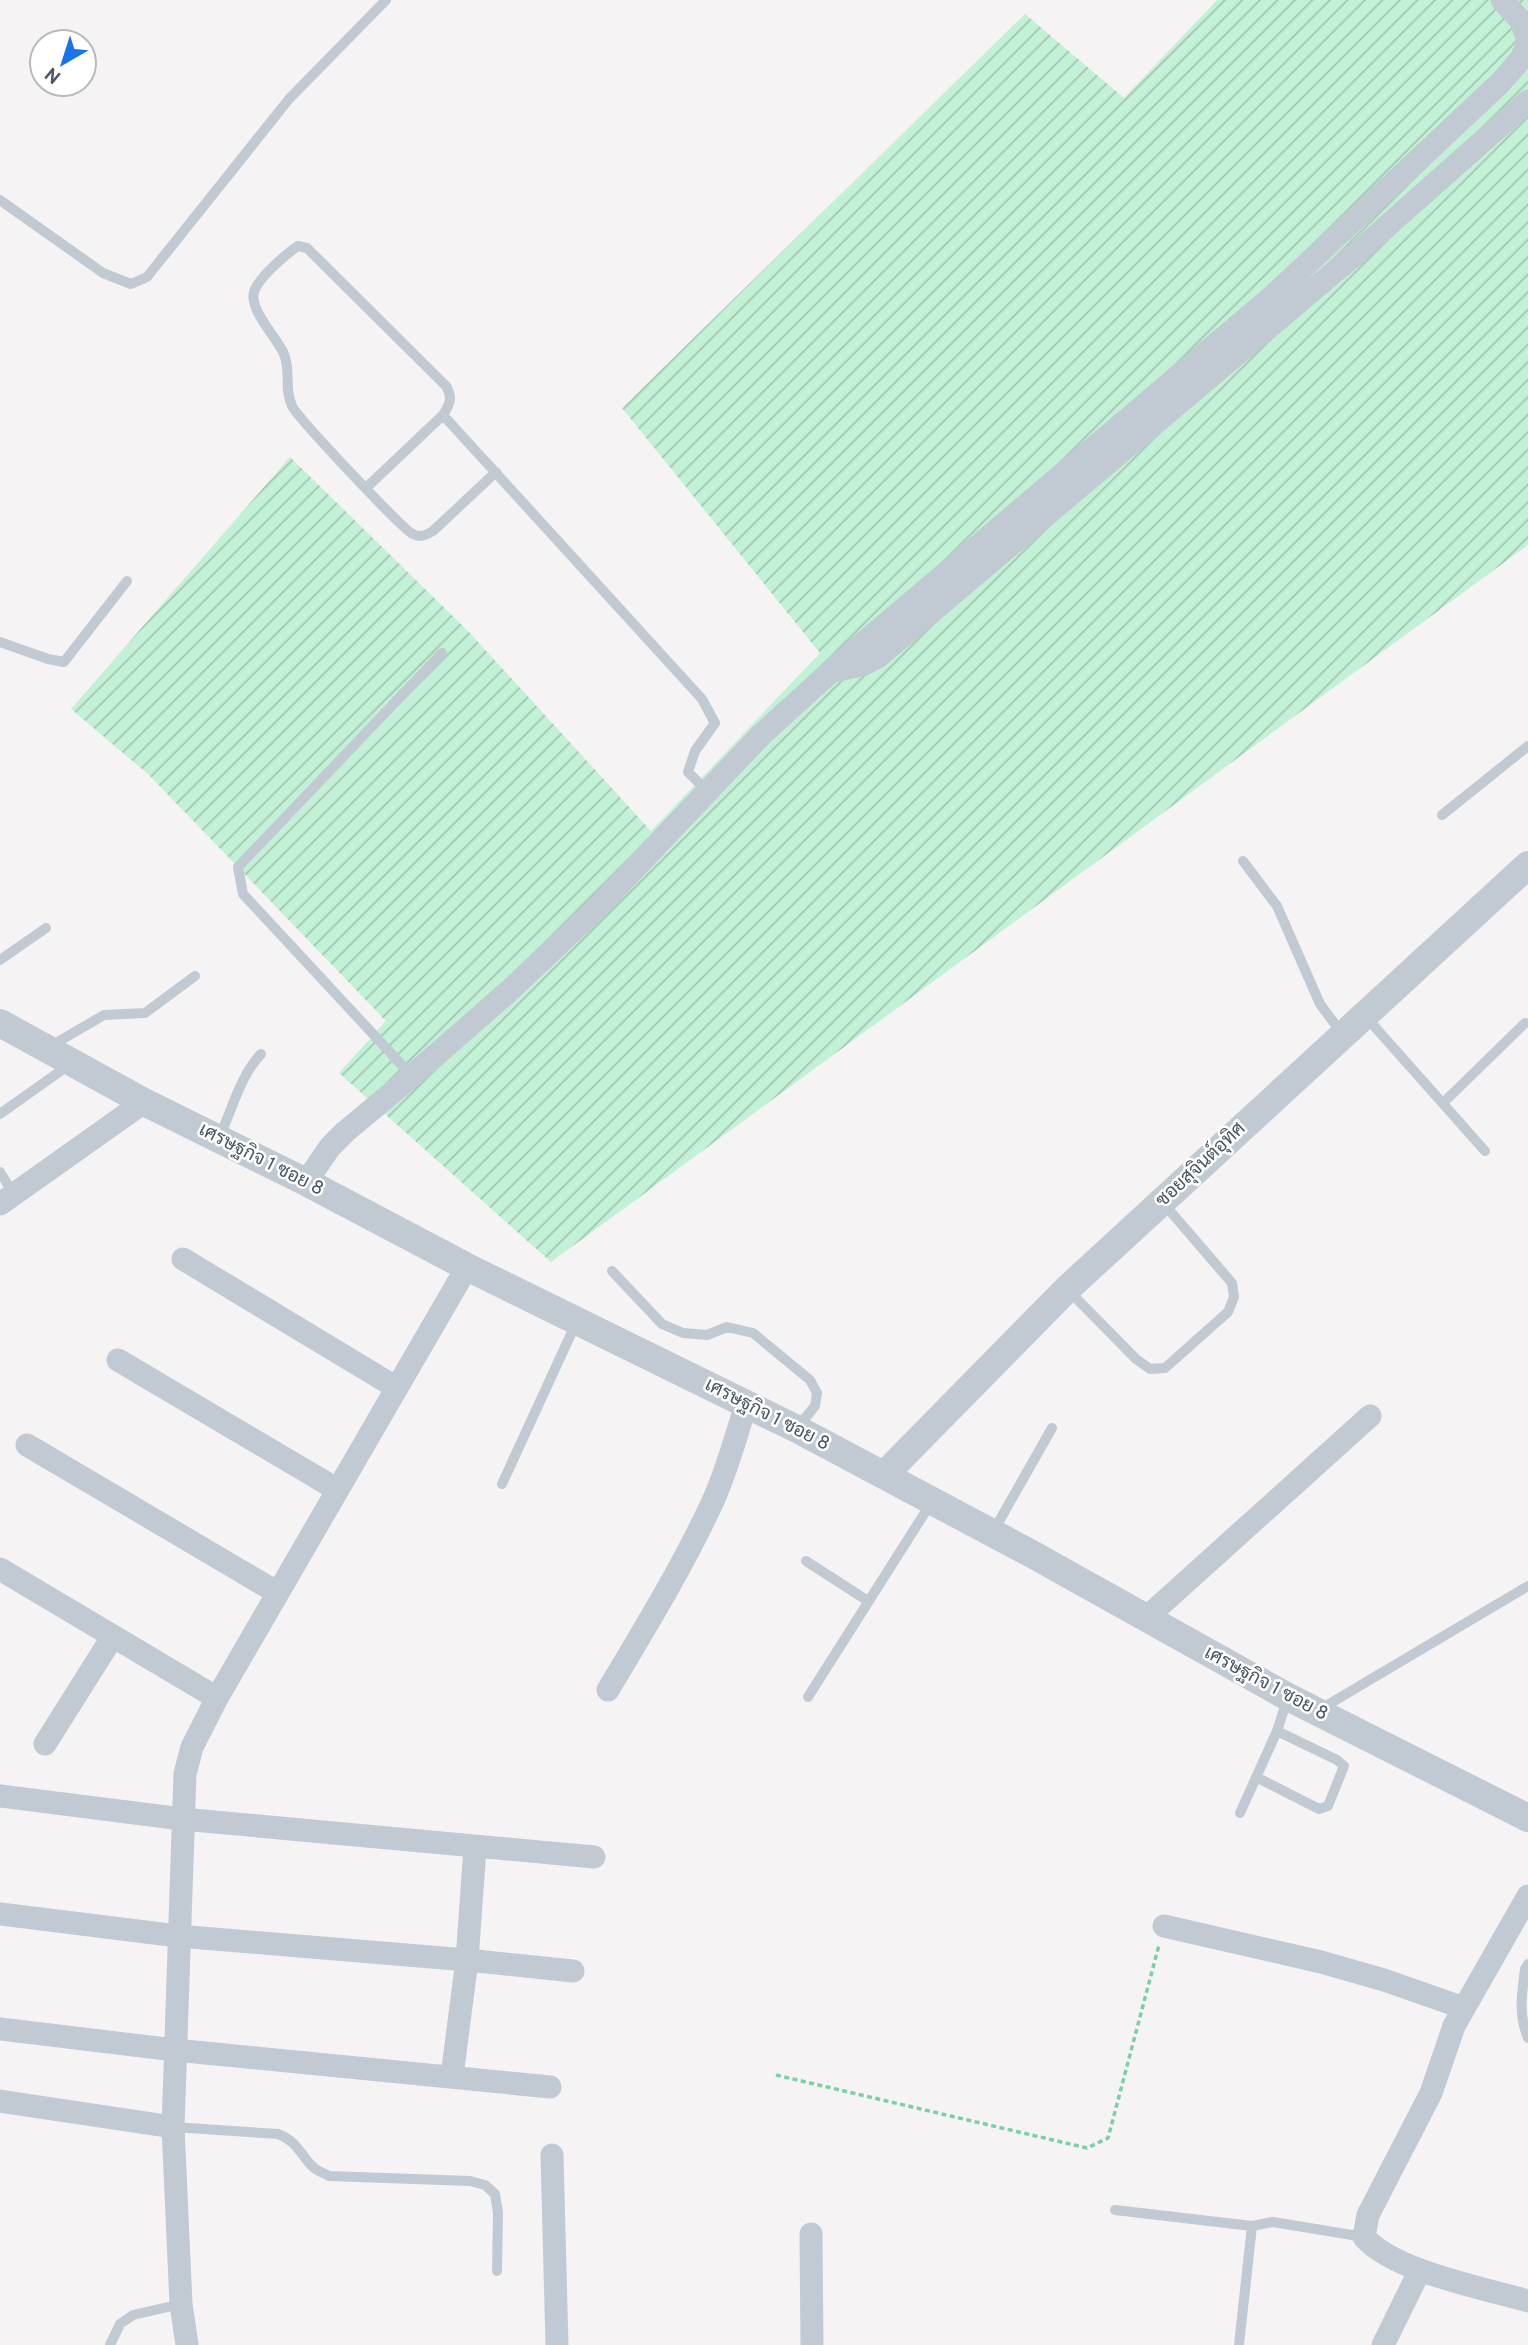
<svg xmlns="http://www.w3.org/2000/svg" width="1528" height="2345" font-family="Overpass,Sarabun,sans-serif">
	<defs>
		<pattern id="garden-furrows" width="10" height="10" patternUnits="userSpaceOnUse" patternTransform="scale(1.75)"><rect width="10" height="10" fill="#c3f1d5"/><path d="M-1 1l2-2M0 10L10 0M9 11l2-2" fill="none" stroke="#a0c6b0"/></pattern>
	</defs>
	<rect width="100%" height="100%" fill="#f5f3f3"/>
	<path fill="url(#garden-furrows)" d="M1217,0h311v545l-977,717 -212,-189 47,-52 -237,-246 -78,-66 219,-252 178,174 183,200 169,-178 -198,-245 403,-394 99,84z"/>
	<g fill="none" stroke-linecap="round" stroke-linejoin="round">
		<path stroke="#7ad0a6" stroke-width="3.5" stroke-dasharray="5 3.5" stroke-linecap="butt" d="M776,2075l311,73 21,-10 51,-193"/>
		<path stroke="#c1cad2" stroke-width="10" d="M0,200l103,73 28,11 16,-7 142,-178 97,-99
			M443,415l259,284 13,24 -20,28 -7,21 20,20
			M366,488l77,-73c7,-11 10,-17 3,-29l-139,-138 -9,-2c-12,8 -40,32 -44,46 -5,18 23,46 30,62 7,16 0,36 8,52 5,11 111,124 121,128 7,4 13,1 20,-3l63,-59
			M0,642l48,17 16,3 63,-81
			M1442,815l86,-69
			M1243,861l34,45 43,98 23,31
			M0,960l46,-32
			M1366,1017l119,134
			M49,1047l55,-32 41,-2 50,-37
			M412,1076l-169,-182 -5,-27 204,-214
			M1443,1103l82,-80
			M0,1114l69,-49
			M219,1138c13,-28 21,-62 42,-84
			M0,1172l14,23
			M612,1271l50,53 21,9 24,2 20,-8 26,6 57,47 7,13 -2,13 -17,21
			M1068,1290l68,69 14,10 15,-1 63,-56 6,-15 -2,-14 -68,-79
			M502,1484l75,-163
			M993,1532l59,-104
			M806,1561l62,40
			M808,1697l123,-194
			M1319,1710l209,-124
			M1256,1777l63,32 9,-3 16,-40 -7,-6 -60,-29
			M1240,1813l37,-82 10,-31
			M1528,1964l-3,5c-3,25 -7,45 3,69
			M173,2127l105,7c19,7 22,20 35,33 4,4 11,6 16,9l141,5 15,4 10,9 3,19 -1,58
			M1115,2210l137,16
			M110,2345l10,-21 13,-9 48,-11
			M1239,2345l13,-119 21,-4 91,15"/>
		<path stroke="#c1cad2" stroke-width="23" d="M1502,0l19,21 7,19
			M833,671l29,-6 17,-9 473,-399 176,-156
			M306,1182l24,-35 15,-15 67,-56 97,-85 88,-83 164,-173 87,-79 426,-361 226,-212 21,-24 7,-15
			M0,1204l144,-102
			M183,1259l214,129
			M118,1360l220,130
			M27,1445l251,148
			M0,1569l217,129
			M1146,1618l224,-202
			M608,1690c37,-62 75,-124 105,-189 14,-31 23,-64 33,-97
			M45,1744l68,-108
			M0,1796l182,23 412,38
			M1528,1896l-74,130 -23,67 -63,122 -4,22c29,34 119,51 164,64
			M0,1914l178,22 289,24 106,11
			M1164,1926l157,36 63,18 80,28
			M0,2029l175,21 375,37
			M452,2076l15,-116 8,-112
			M0,2101l173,26
			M552,2155l5,190
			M811,2234l1,111
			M187,2345l-6,-41 -8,-177 12,-353 7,-27 25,-49 250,-431
			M1383,2345l37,-75"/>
		<path stroke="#c1cad2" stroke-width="28" d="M0,1023l144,79 162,80 161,85 330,162 233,124 258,144 240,121
			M884,1475l183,-186 461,-424"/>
	</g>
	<g text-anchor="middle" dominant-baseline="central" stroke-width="5" stroke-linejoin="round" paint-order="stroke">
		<g font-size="19" fill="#4a5661" stroke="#fff">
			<text transform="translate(261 1160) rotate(27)">เศรษฐกิจ 1 ซอย 8</text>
			<text transform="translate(1201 1165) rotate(-43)">ซอยสุจินต์อุทิศ</text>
			<text transform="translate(767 1415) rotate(27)">เศรษฐกิจ 1 ซอย 8</text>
			<text transform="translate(1266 1684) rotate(28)">เศรษฐกิจ 1 ซอย 8</text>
		</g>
	</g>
	<g transform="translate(63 63) rotate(219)"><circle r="33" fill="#ffffff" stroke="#b7bbc0" stroke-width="2"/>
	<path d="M0-5L12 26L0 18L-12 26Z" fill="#1a73e8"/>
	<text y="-10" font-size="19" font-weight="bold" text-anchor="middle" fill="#4a5661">N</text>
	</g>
</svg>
